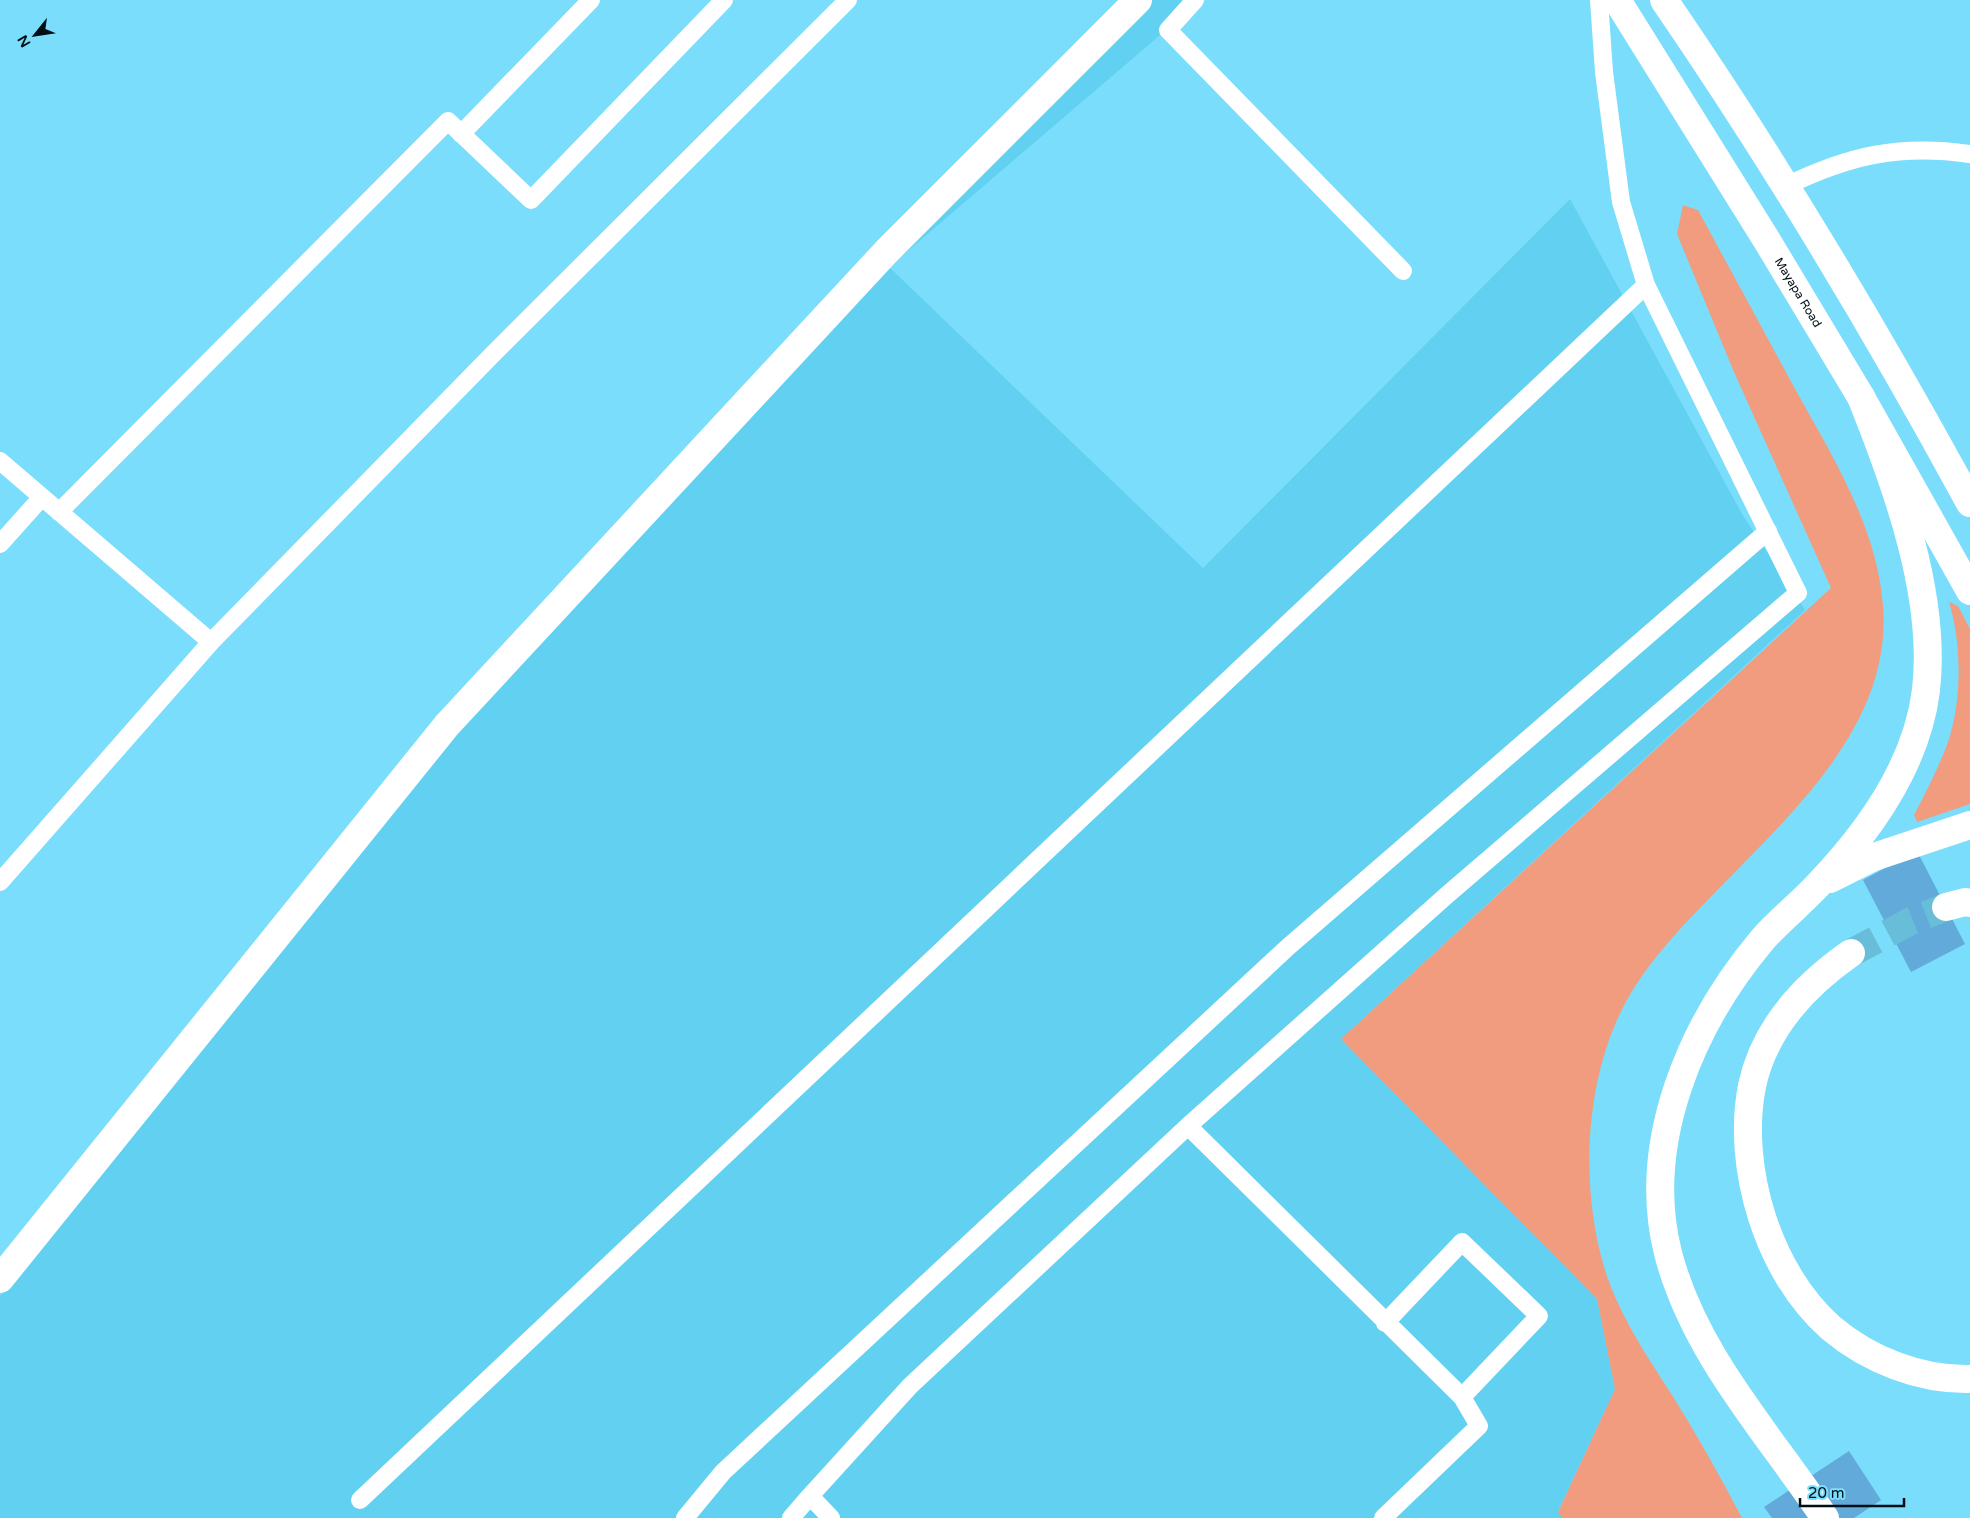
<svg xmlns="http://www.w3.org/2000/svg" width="1970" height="1518" font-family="'Varela Round',sans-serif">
	<rect width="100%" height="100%" fill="#7addfb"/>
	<path fill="#61d0f1" d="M 1124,0 L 1201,0 L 889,267 L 1203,568 L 1570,199 L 1742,514 L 1805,610 L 1341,1039 L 1597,1299 L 1615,1389 L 1558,1511 L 1563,1518 L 0,1518 L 0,1296 L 171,1052 L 364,806 L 441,718 Z"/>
	<path fill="#f19c7f" d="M 1683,205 L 1698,210 C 1730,269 1762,328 1794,387 C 1832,456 1877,526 1883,606 C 1895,761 1722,863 1642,976 C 1585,1055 1577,1179 1605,1270 C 1619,1315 1647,1356 1672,1395 C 1697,1435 1720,1476 1742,1518 L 1563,1518 L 1558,1512 L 1615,1389 L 1597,1299 L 1341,1039 L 1831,588 L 1734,372 L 1677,234 Z
		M 1949,602 L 1958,606 L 1970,629 L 1970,804 L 1917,822 L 1914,815 C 1926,792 1939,767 1948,742 C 1962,700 1962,644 1949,602 Z"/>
	<path fill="#61aada" d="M 1917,851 L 1965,944 L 1911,972 L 1863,880 Z
		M 1849,1451 L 1881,1500 L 1854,1518 L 1772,1518 L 1764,1507 Z"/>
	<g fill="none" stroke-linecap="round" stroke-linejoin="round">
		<path stroke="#68bed8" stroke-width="28" stroke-dasharray="28 14" stroke-linecap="butt" d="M 1851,953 L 1911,921 L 1946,907"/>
		<path stroke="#fff" stroke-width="18" d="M 1195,0 L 1168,30 L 1403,271
			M 461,134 L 591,0
			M 1786,186 C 1850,155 1900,144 1970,154
			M 0,461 L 211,642 L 0,882
			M 59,512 L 448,121 L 531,200 L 724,0
			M 0,544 L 42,497
			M 211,642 L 494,353 L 848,0
			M 1188,1126 L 1462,1397 L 1479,1426 L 1383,1518
			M 1385,1323 L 1462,1242 L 1539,1316 L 1462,1397
			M 360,1500 L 1646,285
			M 685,1518 L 723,1472 L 1288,947 L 1768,531
			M 791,1518 L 810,1496
			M 831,1518 L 810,1496 L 910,1386 L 1188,1126 L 1447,895 L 1798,593 L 1646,285 L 1621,202 L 1604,72 L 1599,0"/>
		<path stroke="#fff" stroke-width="28" d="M 0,1279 L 447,725 L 886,252 L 1138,0"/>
		<g stroke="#fff" stroke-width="28">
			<path id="s1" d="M 1617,0 L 1766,239 L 1861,397 L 1970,591"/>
			<path d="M 1664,0 C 1775,162 1876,330 1970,503"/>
		</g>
		<path stroke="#fff" stroke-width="28" d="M 1830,879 L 1874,857 L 1970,825
			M 1946,907 L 1965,902 L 1970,903
			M 1851,953 C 1805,985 1764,1029 1752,1086 C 1736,1167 1768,1273 1831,1328 C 1869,1360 1920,1380 1970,1379
			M 1825,1518 C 1769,1434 1694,1354 1668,1253 C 1640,1142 1692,1023 1763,939 C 1780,920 1800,904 1817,886 C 1868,833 1917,765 1926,690 C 1937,596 1896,484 1861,397"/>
	</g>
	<g text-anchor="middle" stroke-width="4" stroke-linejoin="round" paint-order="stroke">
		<g font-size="12" fill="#000f15" stroke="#7addfb">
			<text dy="4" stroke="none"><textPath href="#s1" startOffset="344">Mayapa Road</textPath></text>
		</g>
	</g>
	<g transform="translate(35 35) rotate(240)" stroke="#7addfb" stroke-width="4" paint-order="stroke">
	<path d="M0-4L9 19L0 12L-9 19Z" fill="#000f15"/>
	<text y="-8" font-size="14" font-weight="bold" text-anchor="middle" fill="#000f15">N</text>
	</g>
	<path d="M1800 1498v8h104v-8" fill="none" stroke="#000f15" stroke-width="2.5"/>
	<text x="1808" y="1498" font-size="15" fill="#000f15" stroke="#7addfb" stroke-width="4" paint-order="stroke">20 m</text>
</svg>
